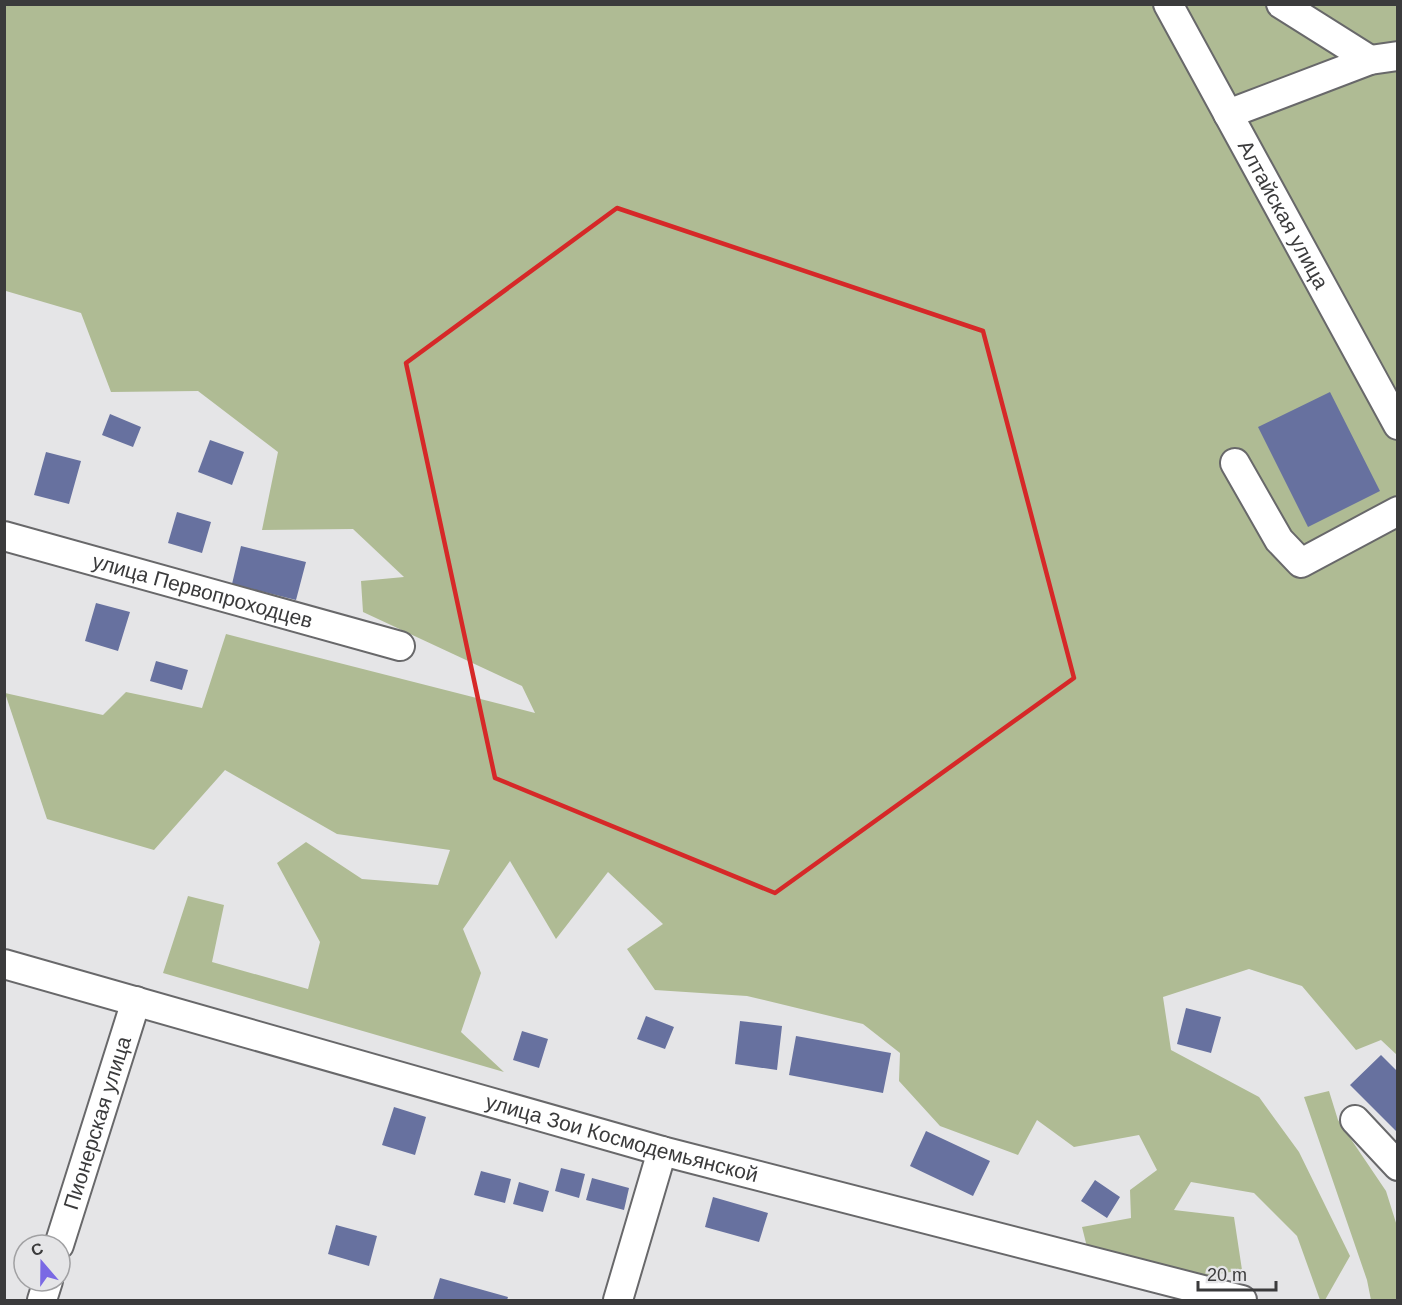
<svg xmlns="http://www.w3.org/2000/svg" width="1402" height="1305" font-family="Arial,sans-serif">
	<rect width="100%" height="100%" fill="#e5e5e7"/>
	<path fill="#afbb94" d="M 5,5 L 1397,5 L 1397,1055 L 1381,1040 L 1356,1050 L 1302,986 L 1249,969 L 1163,997 L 1171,1050 L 1259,1097 L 1299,1152 L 1350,1256 L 1325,1300 L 1320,1300 L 1297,1236 L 1254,1193 L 1191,1182 L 1174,1210 L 1234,1217 L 1242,1270 L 1190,1279 L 1088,1251 L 1082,1227 L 1131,1218 L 1130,1190 L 1157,1170 L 1139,1135 L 1074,1147 L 1037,1120 L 1018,1155 L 940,1126 L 899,1081 L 900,1053 L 863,1024 L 747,996 L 655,990 L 627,949 L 663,924 L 608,872 L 556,939 L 510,861 L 463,929 L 481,973 L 461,1032 L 504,1072 L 163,973 L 188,896 L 224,905 L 212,962 L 308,989 L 320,942 L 277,863 L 306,842 L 362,879 L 438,885 L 450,850 L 337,834 L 225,770 L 154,850 L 47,819 L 5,693 L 103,715 L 126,692 L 202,708 L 226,634 L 535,713 L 522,686 L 363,612 L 361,581 L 404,577 L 353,529 L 262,530 L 278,452 L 198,391 L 111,392 L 81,313 L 6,291 L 5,292 Z
		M 1329,1091 L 1338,1120 L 1386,1191 L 1397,1226 L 1397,1300 L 1371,1300 L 1367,1280 L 1304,1097 Z"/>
	<path fill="#67719f" d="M 1330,392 L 1380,491 L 1308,527 L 1258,427 Z
		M 110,414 L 141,427 L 133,447 L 102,435 Z
		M 210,440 L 244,452 L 232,485 L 198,472 Z
		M 46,452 L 81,461 L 69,504 L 34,495 Z
		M 177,512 L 211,522 L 202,553 L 168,543 Z
		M 241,546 L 306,562 L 296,600 L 232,584 Z
		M 96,603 L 130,612 L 118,651 L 85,641 Z
		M 156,661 L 188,670 L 182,690 L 150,681 Z
		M 1186,1008 L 1221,1017 L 1211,1053 L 1177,1044 Z
		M 646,1016 L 674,1027 L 665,1049 L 637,1039 Z
		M 740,1021 L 782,1026 L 777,1070 L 735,1064 Z
		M 522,1031 L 548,1039 L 539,1068 L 513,1060 Z
		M 796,1036 L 891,1053 L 883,1093 L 789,1075 Z
		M 1381,1055 L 1398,1072 L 1398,1133 L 1350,1085 Z
		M 394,1107 L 426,1117 L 415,1155 L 382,1145 Z
		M 926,1131 L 990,1161 L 973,1196 L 910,1166 Z
		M 561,1168 L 585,1174 L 579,1198 L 555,1191 Z
		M 481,1171 L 511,1179 L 505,1203 L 474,1195 Z
		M 592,1178 L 629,1188 L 624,1210 L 586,1200 Z
		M 1095,1180 L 1120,1197 L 1107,1218 L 1081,1201 Z
		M 519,1182 L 549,1191 L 543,1212 L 513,1204 Z
		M 713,1197 L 768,1213 L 759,1242 L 705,1227 Z
		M 336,1225 L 377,1236 L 369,1266 L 328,1254 Z
		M 440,1278 L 508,1297 L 507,1300 L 433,1300 Z"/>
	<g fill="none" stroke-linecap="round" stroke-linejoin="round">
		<g stroke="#68686a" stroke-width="32">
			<g id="minor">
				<path id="s1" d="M 1168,4 L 1398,425"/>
				<path d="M 1281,4 L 1370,60"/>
				<path d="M 1228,114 L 1370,60 L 1398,56"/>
				<path d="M 1235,463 L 1279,540 L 1301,563 L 1398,511"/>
				<path id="s2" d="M 4,536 L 400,646"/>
				<path id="s3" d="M 4,964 L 662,1151 L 1242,1300"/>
				<path d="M 1355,1120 L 1398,1166"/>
				<path id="s4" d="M 59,1245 L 136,1001"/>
				<path d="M 42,1300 L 48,1281"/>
				<path d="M 618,1300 L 662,1151"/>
			</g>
		</g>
		<use href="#minor" stroke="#fff" stroke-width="28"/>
	</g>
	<path fill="none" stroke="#d62828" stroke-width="4.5" stroke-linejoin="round" d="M 617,208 L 983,331 L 1074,678 L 775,893 L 495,778 L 406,363 Z"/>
	<g text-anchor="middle" stroke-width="6" stroke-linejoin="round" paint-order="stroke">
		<g font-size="21" fill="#3b3b3c" stroke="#e5e5e7">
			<text dy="7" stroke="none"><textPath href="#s1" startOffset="240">Алтайская улица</textPath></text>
			<text dy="7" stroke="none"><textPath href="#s2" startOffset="206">улица Первопроходцев</textPath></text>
			<text dy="7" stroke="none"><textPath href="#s4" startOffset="128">Пионерская улица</textPath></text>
			<text dy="7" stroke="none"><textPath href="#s3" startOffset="642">улица Зои Космодемьянской</textPath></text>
		</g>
	</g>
	<rect width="1402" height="1305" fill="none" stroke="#3b3b3c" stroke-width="12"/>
	<g transform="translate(42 1263) rotate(340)"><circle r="28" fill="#e5e5e7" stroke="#a1a1a3" stroke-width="1.5"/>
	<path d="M0-4.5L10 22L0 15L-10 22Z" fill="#7a69e4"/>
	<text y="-9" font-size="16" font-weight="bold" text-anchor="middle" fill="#3b3b3c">С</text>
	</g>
	<path d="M1198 1281v9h78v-9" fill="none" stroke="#3b3b3c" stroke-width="3"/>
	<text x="1207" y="1281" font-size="18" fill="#3b3b3c" stroke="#e5e5e7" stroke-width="4.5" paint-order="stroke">20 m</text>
</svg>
